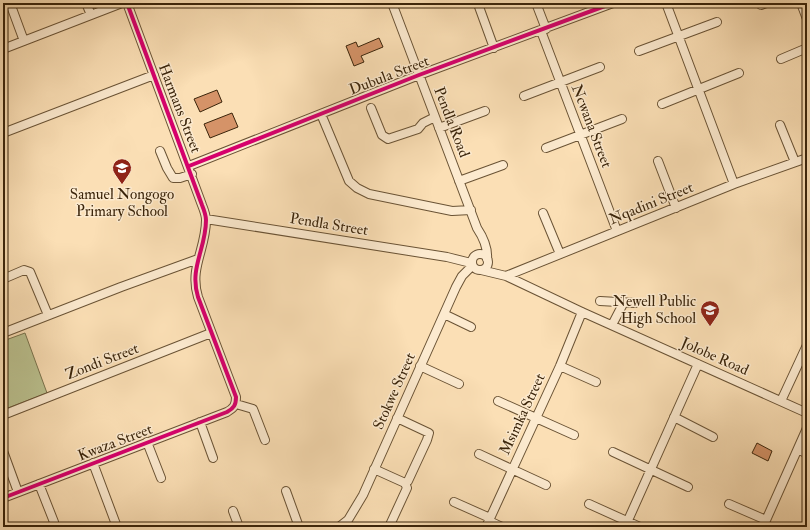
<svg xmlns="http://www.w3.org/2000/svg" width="810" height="530" font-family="'IM FELL Double Pica',serif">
	<rect width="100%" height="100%" fill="#fbdfb5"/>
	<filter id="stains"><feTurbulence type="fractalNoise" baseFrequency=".005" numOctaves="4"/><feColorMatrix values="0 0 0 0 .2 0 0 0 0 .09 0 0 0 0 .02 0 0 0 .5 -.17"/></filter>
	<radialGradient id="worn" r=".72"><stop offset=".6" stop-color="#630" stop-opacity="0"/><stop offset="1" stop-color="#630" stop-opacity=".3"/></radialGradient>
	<path fill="#bbc290" stroke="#7a734d" d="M 25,333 L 47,393 L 3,410 L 3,341 Z"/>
	<path fill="#d59368" stroke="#3a240a" d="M 379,38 L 383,47 L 361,56 L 364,62 L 354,66 L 346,46 L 356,42 L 358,47 Z
		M 217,90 L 222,102 L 200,112 L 194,99 Z
		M 232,113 L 238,127 L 210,138 L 204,124 Z
		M 757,443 L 772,451 L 768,461 L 752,453 Z"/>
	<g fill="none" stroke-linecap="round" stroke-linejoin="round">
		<g stroke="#6a5335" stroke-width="10">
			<path id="minor" d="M 10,3 L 24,41
				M 86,3 L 91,15
				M 392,3 L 477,228 C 483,237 488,248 487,259
				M 536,3 L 546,29
				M 666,3 L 734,184
				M 801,3 L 807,19
				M 478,4 L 494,48
				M 761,5 L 766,3
				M 541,31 L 617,231
				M 3,49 L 122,3
				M 639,51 L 717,22
				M 781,59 L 807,48
				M 524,96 L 600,67
				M 662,104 L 739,73
				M 371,108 L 382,135 L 388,139 L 418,129 L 423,123 L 435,117
				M 321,114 L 349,181 L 357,188 L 369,194 L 452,211 L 471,210
				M 780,125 L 795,162
				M 439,128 L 485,111
				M 3,133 L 154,75
				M 546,148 L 622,119
				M 160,151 L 167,168 L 173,178 L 180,178 L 192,174
				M 658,161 L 676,208
				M 189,166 L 419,75 L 613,3
				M 459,181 L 503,165
				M 543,213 L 560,254
				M 206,219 L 447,257 L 471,263
				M472 262a8 8 0 1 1 16 0a8 8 0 1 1-16 0Z
				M 481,270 L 506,276 L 582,312 L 807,413
				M 506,276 L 734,184 L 807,158
				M 3,279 L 24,270 L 30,272 L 48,315
				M 600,301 L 635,303
				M 444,314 L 471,327
				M 612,325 L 624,302
				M 3,333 L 121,287 L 198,259
				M 420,366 L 459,384
				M 560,366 L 596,382
				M 498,401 L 574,435
				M 781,401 L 807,345
				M 236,404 L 253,409 L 265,440
				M 3,415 L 211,333
				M 674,417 L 713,437
				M 200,422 L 213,458
				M 147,442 L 161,478
				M 798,449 L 807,454
				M 3,451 L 18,492
				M 613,452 L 688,487
				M 479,454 L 546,485
				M 93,463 L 117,527
				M 374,469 L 405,483 L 408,481 L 427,440 L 429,433 L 397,418
				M 39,484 L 54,522
				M 286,491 L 299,527
				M 3,498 L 227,412 C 234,408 236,405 236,397 L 198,297 C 189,268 206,249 206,220 C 206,215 204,210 202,205 L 127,3
				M 454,502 L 490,518
				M 589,504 L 640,527
				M 729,504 L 766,520
				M 233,511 L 239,527
				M 489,521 L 502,527
				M 339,527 L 348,520 L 363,495 L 456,287 L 462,276 L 472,266
				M 389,527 L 407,488 L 405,483
				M 486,527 L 560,366 L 582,312
				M 625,527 L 698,364
				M 763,527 L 807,428"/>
		</g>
		<use href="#minor" stroke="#fceacf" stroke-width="8"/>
		<g stroke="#fceacf" stroke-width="6">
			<path id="cycleway" d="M 189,166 L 419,75 L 613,3
				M 3,498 L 227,412 C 234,408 236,405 236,397 L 198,297 C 189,268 206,249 206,220 C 206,215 204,210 202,205 L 127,3"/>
		</g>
		<use href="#cycleway" stroke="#d6006c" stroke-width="4"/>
	</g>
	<defs>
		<g id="school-pin" transform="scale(1)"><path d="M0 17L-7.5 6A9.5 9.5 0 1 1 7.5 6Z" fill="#8f2418" stroke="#fceacf"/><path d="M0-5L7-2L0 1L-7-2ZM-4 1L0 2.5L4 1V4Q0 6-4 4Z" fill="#fff"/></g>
	</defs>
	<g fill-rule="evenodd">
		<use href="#school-pin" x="122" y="168"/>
		<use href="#school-pin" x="710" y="310"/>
	</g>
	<g text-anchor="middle" stroke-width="3" stroke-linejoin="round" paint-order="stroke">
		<g font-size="15" fill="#3a240a" stroke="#fceacf">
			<text transform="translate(389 75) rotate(-21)" y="5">Dubula Street</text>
			<text transform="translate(180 108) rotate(69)" y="5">Harmans Street</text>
			<text transform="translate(452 122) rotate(69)" y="5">Pendla Road</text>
			<text transform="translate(592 126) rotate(69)" y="5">Ncwana Street</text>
			<text transform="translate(651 203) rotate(-22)" y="5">Nqadini Street</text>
			<text transform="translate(329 224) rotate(9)" y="5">Pendla Street</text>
			<text transform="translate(715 356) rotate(24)" y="5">Jolobe Road</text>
			<text transform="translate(102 361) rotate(-21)" y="5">Zondi Street</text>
			<text transform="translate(394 391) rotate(-66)" y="5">Stokwe Street</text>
			<text transform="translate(522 414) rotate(-65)" y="5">Msimka Street</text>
			<text transform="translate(115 442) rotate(-21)" y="5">Kwaza Street</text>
		</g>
		<g font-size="15" fill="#3a240a" stroke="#fceacf">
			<text x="122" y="199">Samuel Nongogo<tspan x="122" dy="17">Primary School</tspan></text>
			<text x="696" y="306" text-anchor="end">Newell Public<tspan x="696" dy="17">High School</tspan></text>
		</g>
	</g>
	<rect width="810" height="530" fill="none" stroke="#fbdfb5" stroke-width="16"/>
	<rect x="4" y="4" width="802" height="522" fill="none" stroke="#3a240a" stroke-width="2"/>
	<rect x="8" y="8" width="794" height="514" fill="none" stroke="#3a240a"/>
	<rect width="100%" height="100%" filter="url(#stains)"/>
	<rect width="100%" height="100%" fill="url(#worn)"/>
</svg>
